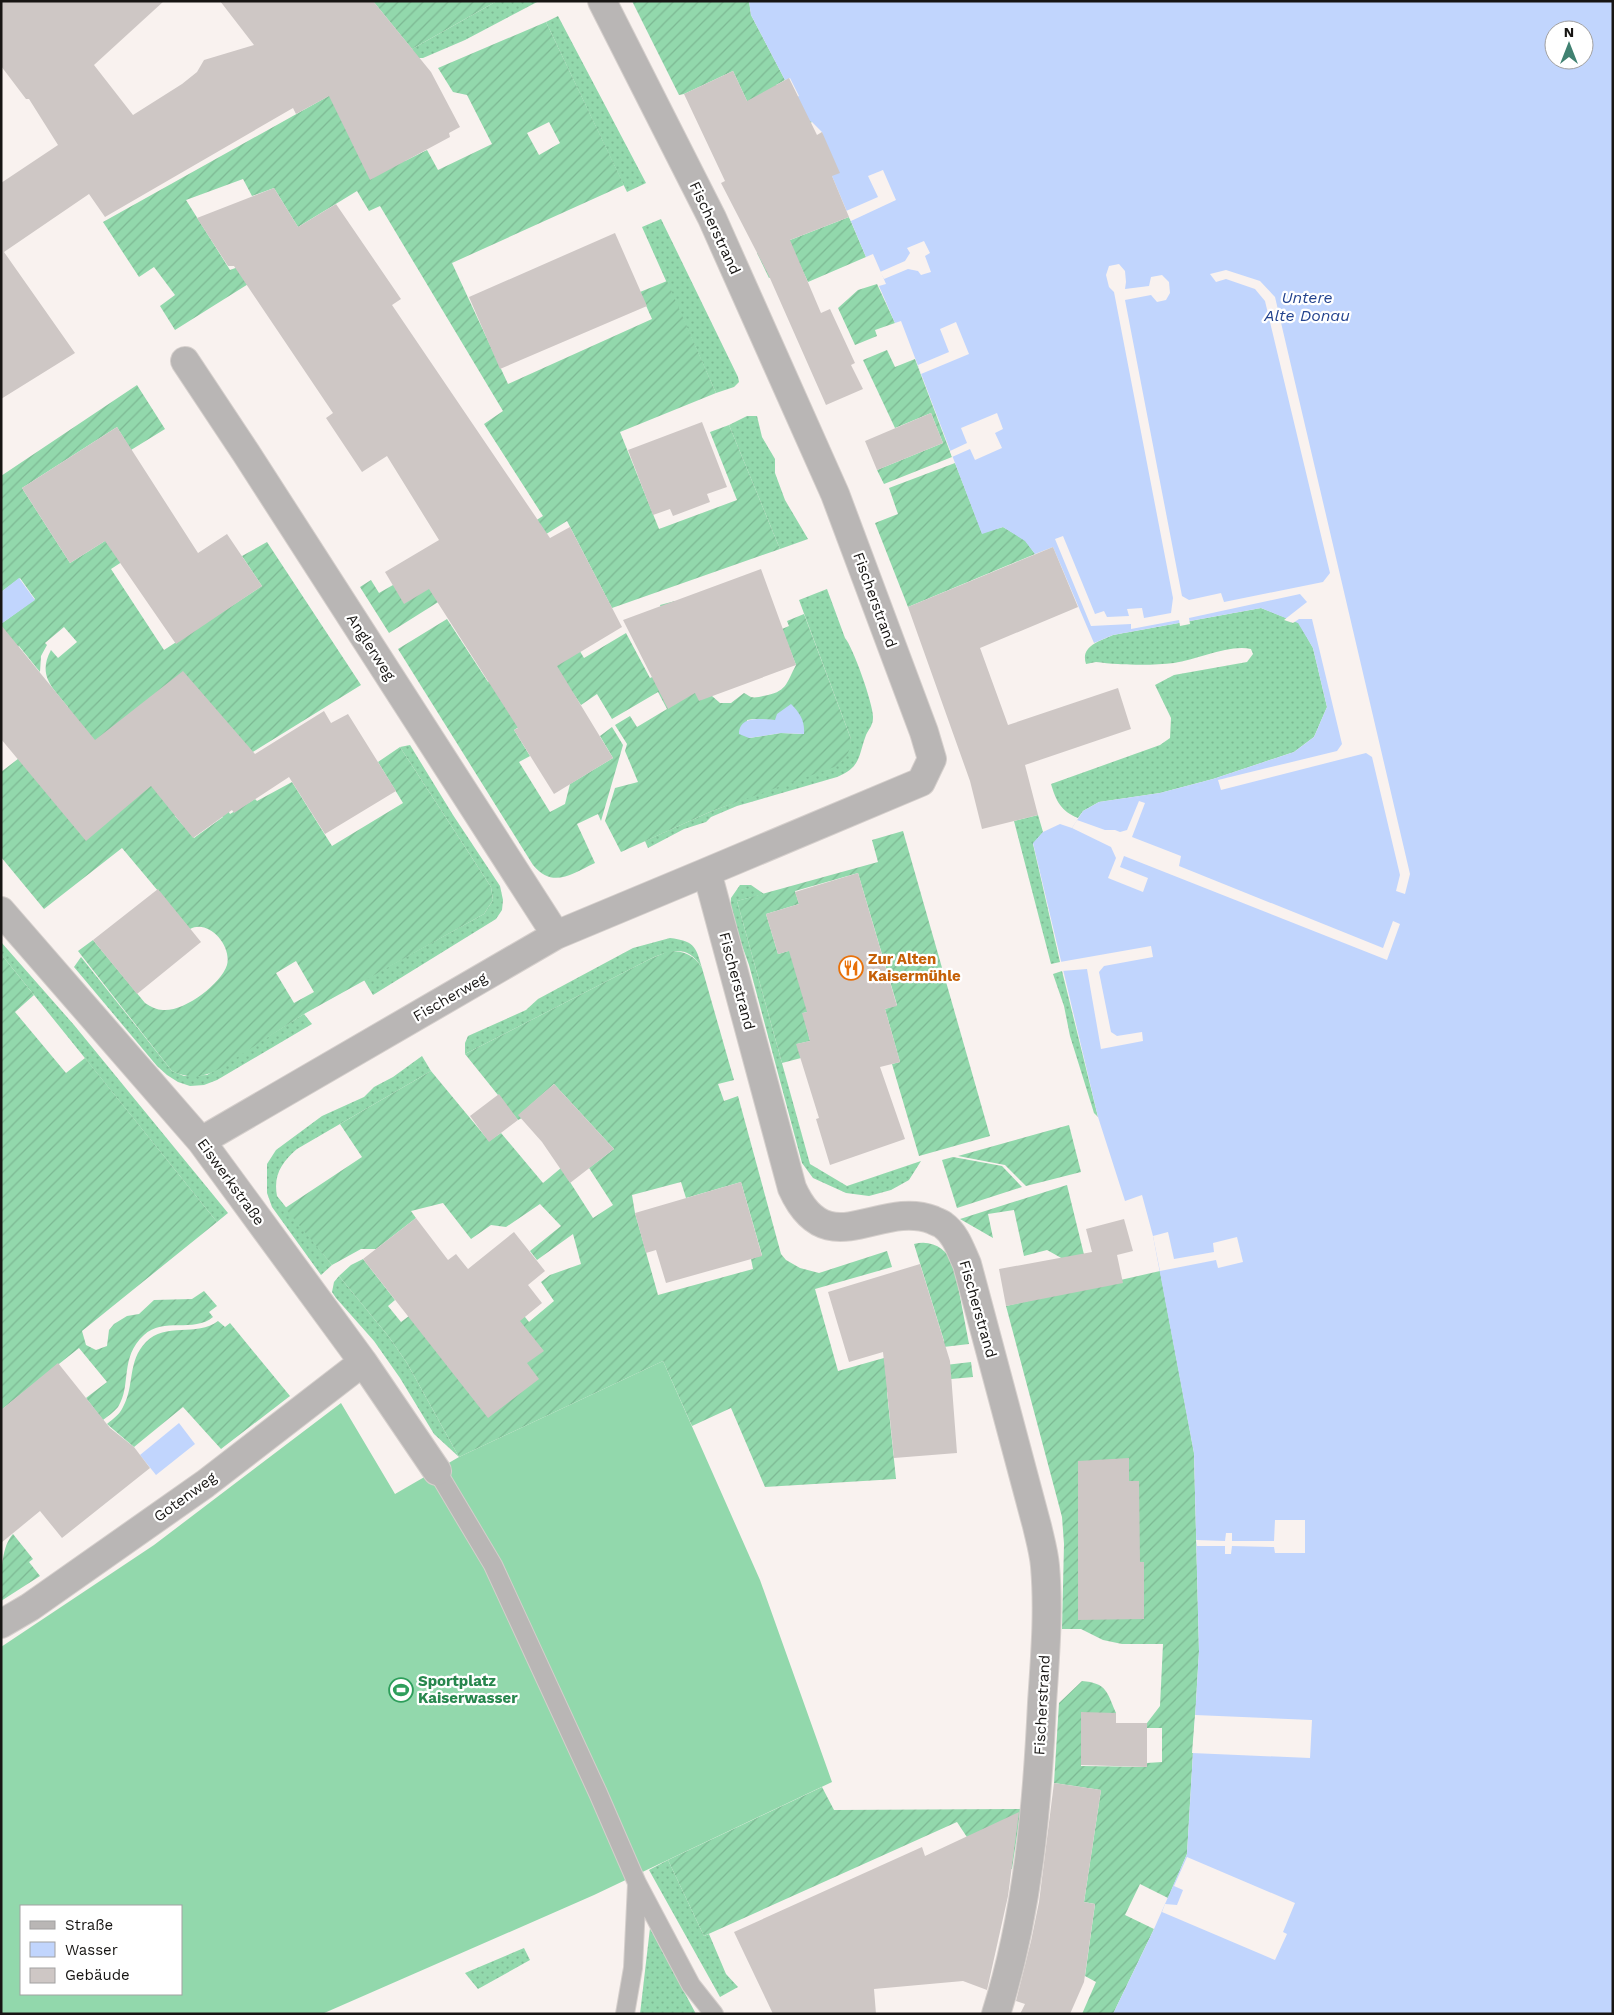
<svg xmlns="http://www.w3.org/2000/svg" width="1614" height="2015" font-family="'Work Sans',sans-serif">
	<defs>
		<pattern id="grass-dots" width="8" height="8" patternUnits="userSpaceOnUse" patternTransform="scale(1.25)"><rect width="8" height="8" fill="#92d8ac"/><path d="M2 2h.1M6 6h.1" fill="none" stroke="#7db893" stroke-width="1.8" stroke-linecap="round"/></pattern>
		<pattern id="garden-furrows" width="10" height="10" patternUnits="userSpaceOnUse" patternTransform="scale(1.25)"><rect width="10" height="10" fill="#92d8ac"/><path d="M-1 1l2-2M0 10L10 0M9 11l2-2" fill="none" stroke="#7db893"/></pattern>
	</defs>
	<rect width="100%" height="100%" fill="#f9f2ef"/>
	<path fill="url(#grass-dots)" d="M 497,1 L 539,1 L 465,40 L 423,58 L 416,58 L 412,49 Z
		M 558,16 L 646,183 L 627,192 L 546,22 Z
		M 661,219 L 738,377 L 739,382 L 734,387 L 716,393 L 642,227 Z
		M 747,416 L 757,416 L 762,437 L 775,459 L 775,473 L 785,500 L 808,539 L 780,549 L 729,425 Z
		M 827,589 L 845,638 C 853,647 874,706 873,718 C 873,725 869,729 866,735 C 858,757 861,767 837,777 L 737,806 L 711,817 L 706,822 L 684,829 L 648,848 L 645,841 L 712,811 L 841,762 C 847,754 849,749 851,739 L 799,600 Z
		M 1261,608 L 1299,623 L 1313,648 L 1327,707 L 1314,737 L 1294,752 L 1213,779 L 1160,793 L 1099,802 L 1083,811 L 1078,818 C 1061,811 1056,801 1051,784 L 1160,745 L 1170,738 L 1171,718 L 1155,685 L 1174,675 L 1247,662 L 1253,654 L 1251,649 C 1229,644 1197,660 1174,663 C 1151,666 1119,665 1096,662 L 1086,664 C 1080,646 1100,641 1113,635 Z
		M 410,745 L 453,815 L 500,886 L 503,900 L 502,910 L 496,919 L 373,995 L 364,980 L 484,914 L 493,900 L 491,887 L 400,747 Z
		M 1038,815 L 1043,832 L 1033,844 L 1060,962 L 1051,964 L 1014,821 Z
		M 740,885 L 751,885 L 764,894 L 737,901 L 810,1164 L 847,1186 L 921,1161 L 909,1180 L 891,1190 L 869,1196 L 846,1193 L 813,1178 L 802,1163 L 749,965 L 730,912 L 731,898 Z
		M 670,938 C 693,941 696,945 702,968 C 688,944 671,950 650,959 L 465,1054 L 465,1043 L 468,1036 L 526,1010 L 538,999 L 633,948 Z
		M 1,942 L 74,1025 L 228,1213 L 217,1222 L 1,954 Z
		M 81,957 L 172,1071 L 184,1076 L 207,1075 L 304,1014 L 312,1024 L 217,1080 L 204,1085 L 190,1086 L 178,1082 L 167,1075 L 157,1066 L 74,967 Z
		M 1062,971 L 1098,1117 L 1094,1113 L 1070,1036 L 1064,1006 L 1053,974 Z
		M 422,1056 L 431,1071 L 297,1149 C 282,1162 273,1175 277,1196 L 332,1265 L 321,1275 L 272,1207 L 267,1193 L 267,1164 L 276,1150 L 322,1116 L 364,1097 L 374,1087 L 393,1077 Z
		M 339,1276 L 389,1337 L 407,1363 L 459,1457 L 434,1434 L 400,1378 L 374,1341 L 336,1298 L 332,1292 L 334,1282 Z
		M 668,1860 L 704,1936 L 709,1934 L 726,1974 L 738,1987 L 720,1997 L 649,1870 Z
		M 650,1928 L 696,2014 L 640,2014 Z
		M 524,1948 L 530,1960 L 478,1989 L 465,1973 Z"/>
	<path fill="url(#garden-furrows)" fill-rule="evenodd" d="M 373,1 L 497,1 L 412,49 Z
		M 632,1 L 749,1 L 751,15 L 785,80 L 776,85 L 812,122 L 768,146 L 733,71 L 684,94 L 679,95 Z
		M 546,22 L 624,185 L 452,263 L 508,384 L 652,319 L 640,292 L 667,281 L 716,393 L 620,432 L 659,529 L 737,500 L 710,432 L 729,425 L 780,549 L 612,608 L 567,521 L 389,633 L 360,587 L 371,580 L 379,593 L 393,585 L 490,549 L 543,516 L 484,424 L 503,411 L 380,206 L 369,211 L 357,191 L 298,227 L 274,188 L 252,196 L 243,179 L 186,200 L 230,270 L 246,264 L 253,281 L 175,330 L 160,306 L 175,295 L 154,267 L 139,277 L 103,222 L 359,79 L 405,161 L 427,150 L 438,170 L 492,144 L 467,95 L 453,92 L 438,68 ZM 549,122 L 560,143 L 539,155 L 527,133 Z
		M 849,217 L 866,257 L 808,282 L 800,265 L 769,278 L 757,253 Z
		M 877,284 L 895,323 L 875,330 L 877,336 L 855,345 L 838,308 L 858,290 Z
		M 887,350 L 895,367 L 915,359 L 952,457 L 884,484 L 877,470 L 943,443 L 931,413 L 895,428 L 863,360 Z
		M 137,385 L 165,429 L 131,450 L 117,427 L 22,488 L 70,563 L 165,503 L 157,539 L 111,569 L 164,650 L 262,586 L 242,556 L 267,542 L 361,685 L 209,779 L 230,814 L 255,799 L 257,801 L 292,782 L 332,846 L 403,803 L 378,762 L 400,747 L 491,887 L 493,900 L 484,914 L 304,1014 L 219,1069 C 202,1078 189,1079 172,1071 L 78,951 L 93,940 L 145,1003 C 151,1007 157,1010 163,1010 C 184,1012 221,984 227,965 C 232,946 209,919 190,929 L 122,848 L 44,909 L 1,857 L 1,772 L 27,752 L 21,745 L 68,707 C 53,688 37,676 51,650 L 58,658 L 77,642 L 64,627 L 45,643 L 47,645 L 41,656 L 40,672 L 19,646 L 1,660 L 1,624 L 35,599 L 20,578 L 1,592 L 1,476 ZM 206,789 L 223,817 L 194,838 L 175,816 ZM 296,961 L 314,992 L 294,1003 L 276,973 Z
		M 955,463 L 982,533 L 1003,527 L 1025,540 L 1035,554 L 908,607 L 875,523 L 898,514 L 889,488 Z
		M 534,575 L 584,658 L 626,633 L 650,678 L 679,665 L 660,605 L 675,601 L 712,696 L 720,703 L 731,703 L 744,693 C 747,694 748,696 751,697 C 754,698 760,697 763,696 C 787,692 786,684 796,665 L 782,629 L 789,626 L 787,621 L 804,614 L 851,739 C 851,750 846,759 837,766 L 712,811 L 621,852 L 605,821 L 615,788 L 638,782 L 625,751 L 627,744 L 615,725 L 630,716 L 637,727 L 667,709 L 658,692 L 612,719 L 597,694 L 581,705 L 573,693 L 514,730 L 530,756 L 519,762 L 550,812 L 565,804 L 570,784 L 613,758 L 600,736 L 612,727 L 623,745 L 601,821 L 598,814 L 577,824 L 595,863 C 571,874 553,889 533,865 L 398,649 L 447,619 L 488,682 L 540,648 ZM 753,719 L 775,720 L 803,734 L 781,733 L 749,738 L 747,720 Z
		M 903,831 L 990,1136 L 919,1156 L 892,1064 L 900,1062 L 885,1009 L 897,1005 L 858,873 L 795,891 L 799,904 L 766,914 L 778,954 L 809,945 L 807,1012 L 803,1013 L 810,1041 L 797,1044 L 801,1058 L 782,1063 L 737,901 L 878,862 L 872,840 Z
		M 669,951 C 685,951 694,955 702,968 L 734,1080 L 718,1084 L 724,1101 L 738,1096 L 781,1254 L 786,1260 L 800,1268 L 819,1273 L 887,1251 L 892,1267 L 815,1289 L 838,1371 L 944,1341 L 914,1244 C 932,1239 947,1249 954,1265 L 969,1344 L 935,1348 L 937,1366 L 971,1362 L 973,1377 L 896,1384 L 896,1391 L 887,1392 L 896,1479 L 765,1487 L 731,1408 L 692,1426 L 663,1361 L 459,1457 L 407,1363 L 389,1337 L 339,1276 L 351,1265 L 363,1259 L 395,1300 L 388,1306 L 401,1322 L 409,1316 L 525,1317 L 529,1322 L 554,1301 L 541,1282 L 550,1275 L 581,1264 L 573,1234 L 537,1260 L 530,1251 L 561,1226 L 540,1204 L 506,1227 L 491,1225 L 471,1239 L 443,1203 L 411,1211 L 416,1218 L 376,1249 L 361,1249 L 332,1265 L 285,1208 L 362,1157 L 340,1124 L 431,1071 L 489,1141 L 501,1133 L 543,1183 L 561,1168 L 593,1218 L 613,1205 L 589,1168 L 614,1149 L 554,1084 L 519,1115 L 522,1118 L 518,1120 L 465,1054 L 650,959 ZM 681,1182 L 686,1198 L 741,1182 L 762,1255 L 751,1259 L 753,1269 L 658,1295 L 635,1213 L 632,1195 Z
		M 1,954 L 34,995 L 15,1012 L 66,1073 L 85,1058 L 217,1222 L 82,1331 L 86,1345 L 96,1350 L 107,1346 L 109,1330 L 114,1324 L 127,1316 L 139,1314 L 154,1300 L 192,1299 L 204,1291 L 217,1306 L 209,1312 L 213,1317 C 194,1333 163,1317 144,1335 C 119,1358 132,1385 118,1407 C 114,1412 108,1416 103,1420 L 86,1398 L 107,1382 L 79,1348 L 1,1410 Z
		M 1069,1125 L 1081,1172 L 1026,1186 L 1005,1165 L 958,1156 Z
		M 953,1157 L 1002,1166 L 1022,1187 L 957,1208 L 942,1160 Z
		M 1067,1185 L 1087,1267 L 1081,1269 L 1047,1250 L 1024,1256 L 1014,1210 L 988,1214 L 993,1238 L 960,1219 Z
		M 1160,1271 L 1194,1453 L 1199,1651 L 1187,1854 L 1168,1898 L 1140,1884 L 1125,1915 L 1154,1929 L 1113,2014 L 1082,2014 L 1096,1982 L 1085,1976 L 1095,1904 L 1084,1902 L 1101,1790 L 1054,1783 L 1059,1703 L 1082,1681 C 1107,1683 1107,1692 1116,1713 L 1081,1713 L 1081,1766 L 1146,1767 L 1147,1763 L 1162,1762 L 1162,1728 L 1147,1728 L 1147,1723 L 1160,1706 L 1163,1644 L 1122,1644 L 1103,1640 L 1081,1629 L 1062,1629 L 1064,1544 L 1062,1517 L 1006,1306 Z
		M 218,1321 L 225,1327 L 230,1323 L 290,1396 L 221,1449 L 183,1407 L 134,1447 L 107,1424 C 113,1419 120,1414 123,1407 C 135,1386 127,1361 146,1342 C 165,1322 197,1337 218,1321 Z
		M 13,1534 L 33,1559 L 29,1562 L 40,1576 L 1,1601 C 1,1580 0,1548 13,1534 Z
		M 822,1787 L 834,1810 L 1021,1809 L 1012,1869 L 988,1869 L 957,1822 L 704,1936 L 668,1860 Z"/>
	<path fill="#92d8ac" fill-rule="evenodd" d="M 663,1361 L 760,1580 L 832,1782 L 594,1895 L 322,2014 L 1,2014 L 1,1647 L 154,1545 L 341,1403 L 395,1494 L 459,1457 ZM 21,1906 L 181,1906 L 181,1994 L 21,1994 Z"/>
	<path fill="#c1d5fd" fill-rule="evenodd" d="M 749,1 L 1613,1 L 1613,2014 L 1113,2014 L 1154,1929 L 1187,1854 L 1199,1651 L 1194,1453 L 1153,1236 L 1142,1195 L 1125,1201 L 1098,1117 L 1033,843 L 1043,832 L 1060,824 L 1072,828 L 1083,811 L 1099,802 L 1160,793 L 1213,779 L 1294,752 L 1314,737 L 1327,707 L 1313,648 L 1298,623 L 1261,608 L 1113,635 L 1094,643 L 1053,547 L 1035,554 L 1025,541 L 1003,527 L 982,534 L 901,321 L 895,323 L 879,286 L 886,284 L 873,254 L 866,257 L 832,176 L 822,132 L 812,122 L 802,118 L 793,99 L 799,96 L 790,78 L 785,80 L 751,15 ZM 1554,30 L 1584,30 L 1584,60 L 1554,60 Z
		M 19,578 L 35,600 L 1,624 L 1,592 Z
		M 791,704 C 800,713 805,721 804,734 L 781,733 L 749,738 L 739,734 C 739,715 762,719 775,720 L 777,714 Z
		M 179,1423 L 195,1444 L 156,1475 L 140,1455 Z"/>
	<path fill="#f9f2ef" d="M 883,170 L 896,200 L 851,221 L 846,211 L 878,197 L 868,176 Z
		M 924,241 L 930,253 L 925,256 L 931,272 L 921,275 L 918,271 L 908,269 L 884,279 L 880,272 L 905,261 L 910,253 L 907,248 Z
		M 1119,264 L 1125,271 L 1126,282 L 1125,289 L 1149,286 L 1151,277 L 1162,275 L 1169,282 L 1170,293 L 1166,300 L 1157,302 L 1151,295 L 1125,300 L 1182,596 L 1189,600 L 1221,593 L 1224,602 L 1323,582 L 1330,573 L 1265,301 L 1255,289 L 1226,279 L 1216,282 L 1210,274 L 1226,270 L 1260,281 L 1275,297 L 1410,874 L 1405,894 L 1396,891 L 1400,875 L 1372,757 L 1366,753 L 1221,790 L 1218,780 L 1337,751 L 1342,744 L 1312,619 L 1299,619 L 1293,623 L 1284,620 L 1307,602 L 1300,594 L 1189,618 L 1190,624 L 1180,626 L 1179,620 L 1131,629 L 1131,624 L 1091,626 L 1055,539 L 1063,536 L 1095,614 L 1104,611 L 1107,617 L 1129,616 L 1127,609 L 1142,608 L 1144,618 L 1171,613 L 1173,598 L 1114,292 L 1109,287 L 1106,275 L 1109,266 Z
		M 956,322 L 969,354 L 921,374 L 918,365 L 949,352 L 940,329 Z
		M 997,413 L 1003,429 L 995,433 L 1002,448 L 975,460 L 970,449 L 952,457 L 950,451 L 967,443 L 961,428 Z
		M 1139,801 L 1145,803 L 1132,837 L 1181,856 L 1179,866 L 1383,948 L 1393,921 L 1400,924 L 1387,960 L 1124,856 L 1120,867 L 1148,878 L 1143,892 L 1108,878 L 1116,858 L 1111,847 L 1072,828 L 1077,820 L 1105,830 L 1115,830 L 1120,832 L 1127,830 Z
		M 1151,946 L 1153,957 L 1104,966 L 1099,972 L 1111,1032 L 1117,1036 L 1142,1032 L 1143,1041 L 1101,1049 L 1087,969 L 1062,971 L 1060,962 Z
		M 1168,1232 L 1174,1259 L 1214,1252 L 1213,1243 L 1237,1237 L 1243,1262 L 1218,1268 L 1216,1260 L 1160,1271 L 1153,1236 Z
		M 1275,1520 L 1305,1520 L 1305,1553 L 1275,1553 L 1274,1547 L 1232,1546 L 1231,1554 L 1225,1554 L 1225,1546 L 1197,1546 L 1196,1540 L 1225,1541 L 1226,1533 L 1232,1533 L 1232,1541 L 1274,1541 Z
		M 1195,1715 L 1312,1720 L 1310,1758 L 1192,1753 Z
		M 1187,1857 L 1295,1903 L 1283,1932 L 1287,1934 L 1275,1960 L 1162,1912 L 1165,1904 L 1177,1905 L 1183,1890 L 1174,1886 Z"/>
	<path fill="#cec7c5" d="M 1,1 L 164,1 L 94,65 L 133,115 L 182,84 L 197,72 L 204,60 L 254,45 L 220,1 L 373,1 L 431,72 L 460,127 L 449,133 L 450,137 L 370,180 L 329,96 L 296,114 L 293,108 L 105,217 L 89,194 L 4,252 L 75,353 L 1,399 L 1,183 L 58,145 L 29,99 L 26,99 L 1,66 Z
		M 733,71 L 747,101 L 789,78 L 817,135 L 822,132 L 840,173 L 832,176 L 849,217 L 790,240 L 821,313 L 830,309 L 855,363 L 851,365 L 863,389 L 826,405 L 769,276 L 721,183 L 725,181 L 684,94 Z
		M 274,188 L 298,227 L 336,204 L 401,299 L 392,305 L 550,538 L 570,527 L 622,627 L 557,666 L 613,758 L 554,794 L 514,730 L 518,728 L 429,589 L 404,604 L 385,572 L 439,540 L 387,456 L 362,472 L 326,418 L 333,413 L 234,266 L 228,266 L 197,218 Z
		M 615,233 L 647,306 L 500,369 L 469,297 Z
		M 931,413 L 943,443 L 877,470 L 865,441 Z
		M 702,422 L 727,487 L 707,494 L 710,502 L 673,516 L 670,509 L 653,515 L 628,450 Z
		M 117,427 L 198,553 L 227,534 L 262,586 L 176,644 L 105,541 L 70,563 L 22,488 Z
		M 1053,547 L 1078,607 L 980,648 L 1008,725 L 1118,688 L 1131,729 L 1025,765 L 1038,815 L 982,829 L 970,781 L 908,607 Z
		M 761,569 L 796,665 L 699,701 L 695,693 L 668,709 L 623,620 Z
		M 1,625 L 95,740 L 183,671 L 255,754 L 324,711 L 331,723 L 348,714 L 396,791 L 325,834 L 289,777 L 234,813 L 232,810 L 193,838 L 151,786 L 86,841 L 1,739 Z
		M 858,873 L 897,1006 L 885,1009 L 900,1062 L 880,1067 L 905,1139 L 830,1165 L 816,1119 L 819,1118 L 796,1044 L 810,1041 L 802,1013 L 807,1012 L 789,951 L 778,954 L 766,914 L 799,904 L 795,892 Z
		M 158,889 L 201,942 L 137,994 L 93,940 Z
		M 554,1084 L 614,1149 L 570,1183 L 542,1142 L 518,1115 Z
		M 499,1094 L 518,1120 L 489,1142 L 470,1116 Z
		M 741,1182 L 762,1256 L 666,1283 L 656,1250 L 646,1253 L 635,1213 Z
		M 416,1218 L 448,1260 L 456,1254 L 468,1269 L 514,1232 L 545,1271 L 528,1285 L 542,1303 L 520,1321 L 544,1351 L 527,1363 L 539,1379 L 488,1418 L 363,1259 Z
		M 1124,1219 L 1133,1251 L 1117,1255 L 1123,1283 L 1006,1306 L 999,1269 L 1092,1252 L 1086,1229 Z
		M 920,1264 L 950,1361 L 957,1453 L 894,1458 L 883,1352 L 849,1362 L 828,1292 Z
		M 58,1363 L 110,1428 L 134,1447 L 150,1468 L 62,1538 L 40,1511 L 1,1543 L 1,1410 Z
		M 1129,1458 L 1129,1481 L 1139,1481 L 1140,1562 L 1144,1562 L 1144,1619 L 1078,1620 L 1078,1461 Z
		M 1081,1712 L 1116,1713 L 1116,1723 L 1147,1723 L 1147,1767 L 1081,1765 Z
		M 1054,1783 L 1101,1790 L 1084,1902 L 1095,1904 L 1084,1982 L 1070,2014 L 1020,2014 L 1025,2004 L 1016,2001 L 1031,1941 L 1039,1902 Z
		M 1019,1812 L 1008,1896 L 987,1990 L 963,1981 L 874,1989 L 876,2014 L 773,2014 L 734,1932 L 922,1847 L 925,1856 Z"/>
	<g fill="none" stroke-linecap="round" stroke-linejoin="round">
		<g stroke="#d5cfcc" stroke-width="20">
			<path id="lane" d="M 437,1471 L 493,1565 L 598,1793 L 637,1883 L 691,1985 L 714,2014
				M 625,2014 L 633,1968 L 637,1884"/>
		</g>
		<g stroke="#d5cfcc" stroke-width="30">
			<path id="street" d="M 602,1 L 712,218 L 835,494 L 924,732 L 932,759 L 921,782 L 707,872 L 792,1188 C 827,1266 879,1199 933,1220 C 936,1222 941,1223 943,1225 C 956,1234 961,1251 967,1264 L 1037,1526 C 1040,1539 1044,1553 1045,1566 C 1049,1612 1045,1658 1042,1703 C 1037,1808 1028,1913 996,2014
				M 185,361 L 246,453 L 556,935
				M 1,911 L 201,1141 L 363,1362 L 437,1471
				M 201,1141 L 556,935 L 707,872
				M 1,1624 L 30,1607 L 205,1484 L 363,1362"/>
		</g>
		<use href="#lane" stroke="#b9b6b5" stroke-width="18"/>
		<use href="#street" stroke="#b9b6b5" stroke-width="28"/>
	</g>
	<defs>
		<g id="restaurant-ring" transform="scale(1.25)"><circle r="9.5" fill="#fff" stroke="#e8710a" stroke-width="1.5"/><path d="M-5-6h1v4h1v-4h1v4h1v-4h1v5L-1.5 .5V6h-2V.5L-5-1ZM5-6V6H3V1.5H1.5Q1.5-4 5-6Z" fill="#e8710a"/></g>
		<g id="stadium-ring" transform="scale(1.25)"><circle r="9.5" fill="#fff" stroke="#2e9e5b" stroke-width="1.5"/><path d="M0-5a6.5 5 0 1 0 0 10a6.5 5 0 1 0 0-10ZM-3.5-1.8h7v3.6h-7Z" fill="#2e9e5b"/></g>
	</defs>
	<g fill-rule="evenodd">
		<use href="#restaurant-ring" x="851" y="968"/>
		<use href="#stadium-ring" x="401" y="1690"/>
	</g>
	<g text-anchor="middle" stroke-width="4.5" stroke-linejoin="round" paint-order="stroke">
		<g font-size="15" fill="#171513" stroke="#fff">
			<text transform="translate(715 228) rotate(65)" y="5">Fischerstrand</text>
			<text transform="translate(875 600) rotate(70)" y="5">Fischerstrand</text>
			<text transform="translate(371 647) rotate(57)" y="5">Anglerweg</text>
			<text transform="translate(737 981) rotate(75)" y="5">Fischerstrand</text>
			<text transform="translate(450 997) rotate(-30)" y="5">Fischerweg</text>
			<text transform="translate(231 1182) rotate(54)" y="5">Eiswerkstraße</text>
			<text transform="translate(978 1309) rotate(74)" y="5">Fischerstrand</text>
			<text transform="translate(185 1497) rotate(-36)" y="5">Gotenweg</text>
			<text transform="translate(1042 1705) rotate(-87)" y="5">Fischerstrand</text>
		</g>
		<g font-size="15" font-weight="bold" fill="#c56008" stroke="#fff" text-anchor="start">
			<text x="868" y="964">Zur Alten<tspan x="868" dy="17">Kaisermühle</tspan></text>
		</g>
		<g font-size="15" font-weight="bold" fill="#27864d" stroke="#fff" text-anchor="start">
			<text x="418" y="1686">Sportplatz<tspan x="418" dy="17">Kaiserwasser</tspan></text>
		</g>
		<g font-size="16" font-style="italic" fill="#23438e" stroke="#fff">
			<text x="1307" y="303">Untere<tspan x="1307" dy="18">Alte Donau</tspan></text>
		</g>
	</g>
	<rect width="1614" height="2015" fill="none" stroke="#171513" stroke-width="5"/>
	<rect x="20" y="1905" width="162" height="90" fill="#ffffff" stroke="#a2a1a1"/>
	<rect x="30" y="1921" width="25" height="8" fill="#b9b6b5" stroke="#a2a1a1"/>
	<text x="65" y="1930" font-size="15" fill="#171513">Straße</text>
	<rect x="30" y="1942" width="25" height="15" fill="#c1d5fd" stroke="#a2a1a1"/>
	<text x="65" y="1955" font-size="15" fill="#171513">Wasser</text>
	<rect x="30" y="1968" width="25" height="15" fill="#cec7c5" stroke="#a2a1a1"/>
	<text x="65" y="1980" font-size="15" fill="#171513">Gebäude</text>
	<g transform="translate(1569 45)"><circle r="24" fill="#ffffff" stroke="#a2a1a1"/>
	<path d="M0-4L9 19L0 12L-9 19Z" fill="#408171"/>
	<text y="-8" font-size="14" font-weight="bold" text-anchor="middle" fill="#171513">N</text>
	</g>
</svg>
